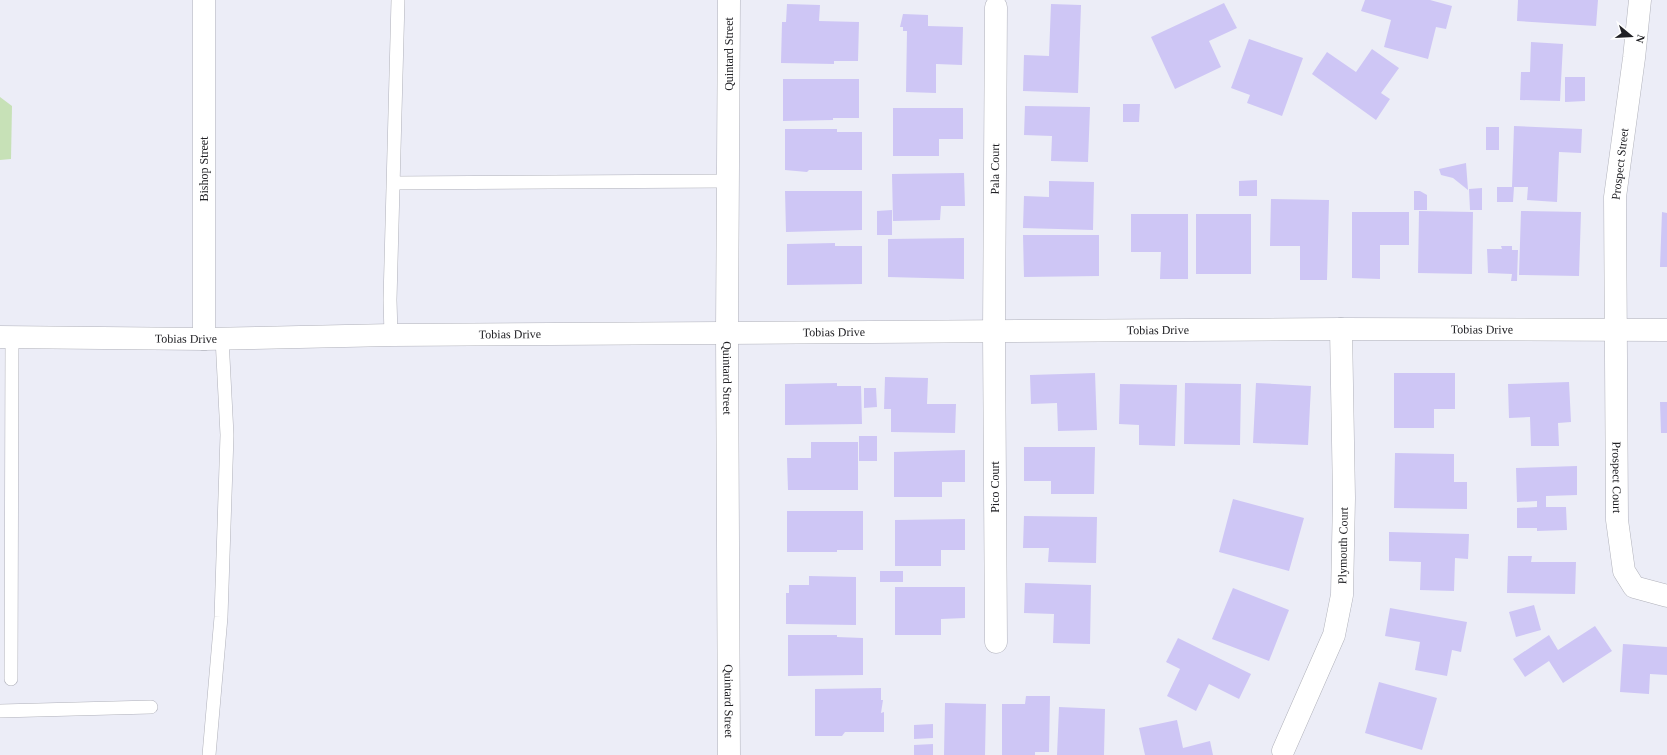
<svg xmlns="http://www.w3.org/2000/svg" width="1667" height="755" font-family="'Times New Roman',serif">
	<rect width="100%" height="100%" fill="#ecedf7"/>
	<path fill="#c7e1b7" d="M 0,97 L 12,106 L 11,159 L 0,160 Z"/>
	<path fill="#cec6f5" d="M 1365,0 L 1430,0 L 1452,6 L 1446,29 L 1436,27 L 1428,59 L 1384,47 L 1391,20 L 1361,11 Z
		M 1518,0 L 1598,0 L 1596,26 L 1517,21 Z
		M 1224,3 L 1237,28 L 1209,41 L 1221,67 L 1175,89 L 1151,37 Z
		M 787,4 L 820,5 L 819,21 L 859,22 L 858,61 L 834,61 L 834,64 L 781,63 L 782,22 L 786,22 Z
		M 1051,4 L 1081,5 L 1078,93 L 1023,91 L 1024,55 L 1049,56 Z
		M 903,14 L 928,15 L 928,26 L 963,27 L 962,65 L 936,64 L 936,93 L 906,92 L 907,31 L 903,31 L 903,27 L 900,27 Z
		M 1249,39 L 1303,58 L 1282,116 L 1247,103 L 1250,95 L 1231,88 Z
		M 1531,42 L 1563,44 L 1560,101 L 1520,100 L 1521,72 L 1530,72 Z
		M 1372,49 L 1399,68 L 1381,93 L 1390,99 L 1376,120 L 1312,74 L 1327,52 L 1356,72 Z
		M 1565,77 L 1585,77 L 1585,101 L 1565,102 Z
		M 783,79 L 859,79 L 859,118 L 833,118 L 833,120 L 783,121 Z
		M 1123,104 L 1140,104 L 1139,122 L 1123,122 Z
		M 1025,106 L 1090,107 L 1088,162 L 1051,161 L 1052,136 L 1024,135 Z
		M 893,108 L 963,108 L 963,139 L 939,139 L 939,156 L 893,156 Z
		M 1514,126 L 1582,129 L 1581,153 L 1559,152 L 1557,202 L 1527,200 L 1528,187 L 1512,187 Z
		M 1486,127 L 1499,127 L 1499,150 L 1486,150 Z
		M 785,129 L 837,129 L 837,132 L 862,132 L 862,170 L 809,170 L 807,172 L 785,170 Z
		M 1466,163 L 1468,190 L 1453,178 L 1441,175 L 1439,169 Z
		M 964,173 L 965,206 L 941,206 L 940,220 L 893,221 L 892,174 Z
		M 1257,180 L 1257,196 L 1239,196 L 1239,181 Z
		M 1049,181 L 1094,182 L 1093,230 L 1023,228 L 1024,196 L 1049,197 Z
		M 1497,187 L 1514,187 L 1513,202 L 1497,202 Z
		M 1482,188 L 1482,210 L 1470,210 L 1469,189 Z
		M 785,191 L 862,191 L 862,230 L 786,232 Z
		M 1414,191 L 1420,191 L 1427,195 L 1427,210 L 1414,210 Z
		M 1271,199 L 1329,200 L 1327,280 L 1300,280 L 1300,246 L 1270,246 Z
		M 892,210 L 892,235 L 877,235 L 877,211 Z
		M 1419,211 L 1473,212 L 1472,274 L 1418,273 Z
		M 1521,211 L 1581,212 L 1579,276 L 1519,275 Z
		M 1352,212 L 1409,212 L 1409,245 L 1380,245 L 1380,279 L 1352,278 Z
		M 1662,212 L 1667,213 L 1667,267 L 1660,267 Z
		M 1131,214 L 1188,214 L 1188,279 L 1160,279 L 1161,252 L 1131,252 Z
		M 1196,214 L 1251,214 L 1251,274 L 1196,274 Z
		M 1023,235 L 1099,235 L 1099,276 L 1024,277 Z
		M 964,238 L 964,279 L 888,277 L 888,239 Z
		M 835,243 L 835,246 L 862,246 L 862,284 L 787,285 L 787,244 Z
		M 1501,246 L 1512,246 L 1512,250 L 1518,250 L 1517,281 L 1511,281 L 1512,274 L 1488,273 L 1487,249 L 1502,249 Z
		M 1095,373 L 1097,430 L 1058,431 L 1057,403 L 1031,404 L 1030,375 Z
		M 1394,373 L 1455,373 L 1455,409 L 1434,409 L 1434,428 L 1394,428 Z
		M 885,377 L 928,378 L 927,404 L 956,404 L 955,433 L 891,432 L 891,409 L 884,409 Z
		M 1569,382 L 1571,422 L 1558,423 L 1559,446 L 1531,446 L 1530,417 L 1509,418 L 1508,384 Z
		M 837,383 L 837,386 L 861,386 L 862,424 L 785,425 L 785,384 Z
		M 1185,383 L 1241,384 L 1240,445 L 1184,444 Z
		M 1256,383 L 1311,386 L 1308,445 L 1253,443 Z
		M 1120,384 L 1177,385 L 1175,446 L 1139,445 L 1139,425 L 1119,424 Z
		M 864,388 L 876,388 L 877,407 L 864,408 Z
		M 1660,402 L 1667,402 L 1667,433 L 1661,433 Z
		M 859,436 L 877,436 L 877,461 L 859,461 Z
		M 811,442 L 858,442 L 858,490 L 788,490 L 787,458 L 811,458 Z
		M 1024,447 L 1095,447 L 1094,494 L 1051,494 L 1051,481 L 1024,481 Z
		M 965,450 L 965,482 L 942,482 L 942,497 L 894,497 L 894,452 Z
		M 1395,453 L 1454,454 L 1454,482 L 1467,482 L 1467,509 L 1394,508 Z
		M 1577,466 L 1577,495 L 1546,496 L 1546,507 L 1566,507 L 1567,530 L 1537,531 L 1537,528 L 1517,528 L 1517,508 L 1537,507 L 1537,501 L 1517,502 L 1516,468 Z
		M 1233,499 L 1304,518 L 1289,571 L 1219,552 Z
		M 787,511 L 863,511 L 863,550 L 837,550 L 837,552 L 787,552 Z
		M 1024,516 L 1097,517 L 1096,563 L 1048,562 L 1049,548 L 1023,548 Z
		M 965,519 L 965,550 L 941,550 L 941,566 L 895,566 L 895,520 Z
		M 1389,532 L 1469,534 L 1468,559 L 1455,558 L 1454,591 L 1420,590 L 1421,562 L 1389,561 Z
		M 1508,556 L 1532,556 L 1531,562 L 1576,562 L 1575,594 L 1507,593 Z
		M 880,571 L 903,571 L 903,582 L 880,582 Z
		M 809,576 L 856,577 L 856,625 L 786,624 L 786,593 L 789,593 L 789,585 L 809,585 Z
		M 1025,583 L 1091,585 L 1090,644 L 1053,643 L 1054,614 L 1024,613 Z
		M 895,587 L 965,587 L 965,618 L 941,619 L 941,635 L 895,635 Z
		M 1233,588 L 1289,610 L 1269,661 L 1212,639 Z
		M 1534,605 L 1541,630 L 1516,637 L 1509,612 Z
		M 1390,608 L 1467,622 L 1461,652 L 1452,650 L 1447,676 L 1415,670 L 1420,642 L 1385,636 Z
		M 1595,626 L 1612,651 L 1563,683 L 1549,661 L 1525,677 L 1513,659 L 1549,635 L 1558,650 Z
		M 788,635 L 837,635 L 837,637 L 863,638 L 863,675 L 788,676 Z
		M 1178,638 L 1251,674 L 1239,699 L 1209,684 L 1196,711 L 1167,696 L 1180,669 L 1166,662 Z
		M 1623,644 L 1667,647 L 1667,675 L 1650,674 L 1649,694 L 1620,692 Z
		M 1379,682 L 1437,698 L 1422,750 L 1365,733 Z
		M 881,688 L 881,700 L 883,700 L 881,713 L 884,712 L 884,732 L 845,732 L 842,736 L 815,736 L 815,689 Z
		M 1026,696 L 1050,696 L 1049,752 L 1035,752 L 1035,755 L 1002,755 L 1002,704 L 1025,704 Z
		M 945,703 L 986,704 L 985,755 L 944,755 Z
		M 1059,707 L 1105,709 L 1104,755 L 1057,755 Z
		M 1177,720 L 1183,748 L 1210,741 L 1213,755 L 1145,755 L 1139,728 Z
		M 933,724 L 933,738 L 914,739 L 914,725 Z
		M 933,744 L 933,755 L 914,755 L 914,745 Z"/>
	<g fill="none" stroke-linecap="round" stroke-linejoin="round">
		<g stroke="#b0b1ba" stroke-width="14">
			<path id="service" d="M 394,183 L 728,181
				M 391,335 L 390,300 L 398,0
				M 11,679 L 12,337
				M 0,711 L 151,707
				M 209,755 L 221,617 L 227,435 L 222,338"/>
		</g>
		<g stroke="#b0b1ba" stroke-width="23">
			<g id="minor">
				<path id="s1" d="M 1640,0 L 1634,58 L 1615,197 L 1617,520 L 1624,571 L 1634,587 L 1667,596"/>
				<path id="s2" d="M 0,337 L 204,339 L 391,335 L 1341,329 L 1667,330"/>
				<path d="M 204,339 L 204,0"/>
				<path id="s3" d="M 996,642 L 994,332 L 996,7"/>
				<path id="s4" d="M 1283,751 L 1334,635 L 1342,595 L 1344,498 L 1341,329"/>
			</g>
		</g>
		<g stroke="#b0b1ba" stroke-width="23">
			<g id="tertiary">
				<path id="s5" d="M 729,0 L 727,333 L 729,755"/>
			</g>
		</g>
		<use href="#service" stroke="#fff" stroke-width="13"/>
		<use href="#minor" stroke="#fff" stroke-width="22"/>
		<use href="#tertiary" stroke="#fff" stroke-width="22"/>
	</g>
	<g text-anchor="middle" stroke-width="3.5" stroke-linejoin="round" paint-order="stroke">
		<g font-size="12" fill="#202024" stroke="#fff">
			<text transform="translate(729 54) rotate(-90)" y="4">Quintard Street</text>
			<text transform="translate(1620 164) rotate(-83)" y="4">Prospect Street</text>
			<text transform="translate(204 169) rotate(-90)" y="4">Bishop Street</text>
			<text dy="4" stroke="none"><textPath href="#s3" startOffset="473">Pala Court</textPath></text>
			<text dy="4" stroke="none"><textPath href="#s2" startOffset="1482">Tobias Drive</textPath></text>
			<text dy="4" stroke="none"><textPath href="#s2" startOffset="1158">Tobias Drive</textPath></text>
			<text dy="4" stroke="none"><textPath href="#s2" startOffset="834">Tobias Drive</textPath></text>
			<text dy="4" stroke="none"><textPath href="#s2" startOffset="510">Tobias Drive</textPath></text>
			<text dy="4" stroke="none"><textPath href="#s2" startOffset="186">Tobias Drive</textPath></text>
			<text dy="4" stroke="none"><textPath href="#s5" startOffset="378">Quintard Street</textPath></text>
			<text dy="4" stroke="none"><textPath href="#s1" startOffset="479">Prospect Court</textPath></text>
			<text transform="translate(995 487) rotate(-90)" y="4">Pico Court</text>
			<text dy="4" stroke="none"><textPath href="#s4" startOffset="217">Plymouth Court</textPath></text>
			<text dy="4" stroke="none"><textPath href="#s5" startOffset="701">Quintard Street</textPath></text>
		</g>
	</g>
	<g transform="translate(1631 36) rotate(108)" stroke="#ffffff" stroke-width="3" paint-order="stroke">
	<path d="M0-3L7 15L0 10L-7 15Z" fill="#202024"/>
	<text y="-6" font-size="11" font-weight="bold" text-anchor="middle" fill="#202024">N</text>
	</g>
</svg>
